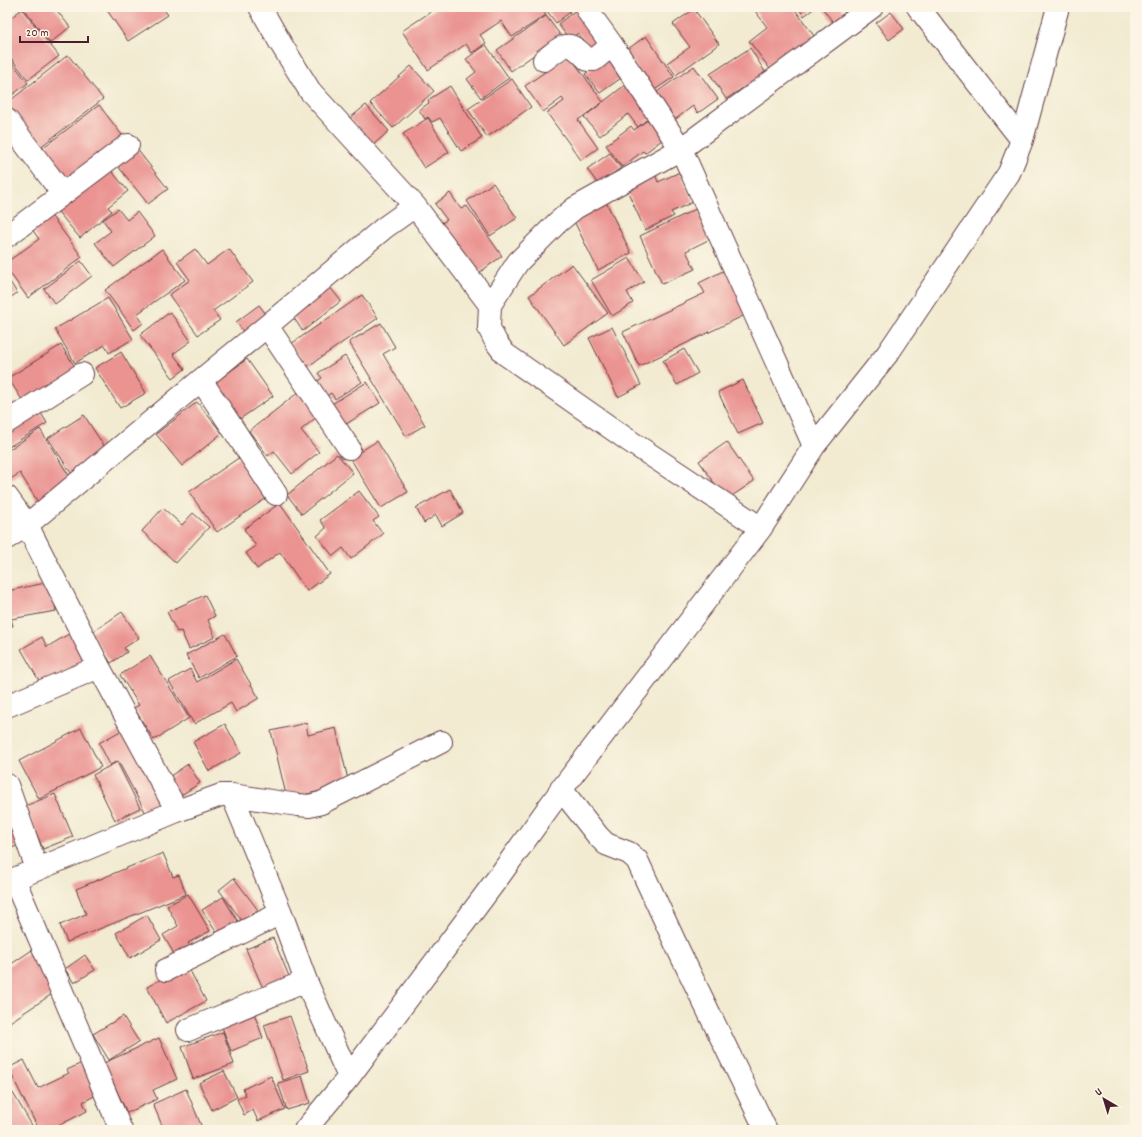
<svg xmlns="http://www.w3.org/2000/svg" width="1142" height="1137" font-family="Dekko,sans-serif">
	<rect width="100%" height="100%" fill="#fcf5e5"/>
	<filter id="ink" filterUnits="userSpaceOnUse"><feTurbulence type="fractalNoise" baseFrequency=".025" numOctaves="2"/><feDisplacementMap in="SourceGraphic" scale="8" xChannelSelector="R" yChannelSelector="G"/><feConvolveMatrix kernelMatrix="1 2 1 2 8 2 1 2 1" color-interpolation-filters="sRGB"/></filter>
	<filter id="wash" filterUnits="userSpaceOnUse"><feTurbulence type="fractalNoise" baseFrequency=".012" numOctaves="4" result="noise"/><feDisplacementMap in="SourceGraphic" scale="16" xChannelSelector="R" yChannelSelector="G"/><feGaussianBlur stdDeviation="0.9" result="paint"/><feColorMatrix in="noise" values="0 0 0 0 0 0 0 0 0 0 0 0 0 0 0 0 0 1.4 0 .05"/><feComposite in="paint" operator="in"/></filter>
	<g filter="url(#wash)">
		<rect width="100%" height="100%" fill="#f2ebd2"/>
		<g id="blocks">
			<path fill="#ea9391" d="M 22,7 L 54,7 L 70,27 L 50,43 Z
				M 105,7 L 162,7 L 168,15 L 128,41 Z
				M 438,7 L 540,7 L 546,15 L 512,37 L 501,21 L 480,35 L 486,43 L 472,53 L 466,44 L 428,70 L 402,31 Z
				M 544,7 L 566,7 L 570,12 L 556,23 Z
				M 761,7 L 793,7 L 817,40 L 773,73 L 749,41 L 767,27 L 755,11 Z
				M 798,7 L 816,7 L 804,16 Z
				M 826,7 L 841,7 L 848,16 L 836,26 L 823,9 Z
				M 22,9 L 59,56 L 28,80 L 7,53 L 7,18 L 8,20 Z
				M 577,9 L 607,42 L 594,53 L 578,33 L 570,40 L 558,24 Z
				M 694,9 L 719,44 L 676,75 L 667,63 L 690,47 L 673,24 Z
				M 891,12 L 904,29 L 889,40 L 876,23 Z
				M 546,16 L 561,36 L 511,71 L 497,50 Z
				M 646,36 L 674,77 L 653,91 L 625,51 Z
				M 486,45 L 509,78 L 481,98 L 467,79 L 476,72 L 466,59 Z
				M 750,48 L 769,78 L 750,91 L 746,86 L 726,99 L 710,74 Z
				M 613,53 L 628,73 L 600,93 L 585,74 Z
				M 68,55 L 103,99 L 35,151 L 7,115 L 7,103 Z
				M 569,55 L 603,102 L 629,82 L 654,114 L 638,127 L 628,114 L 600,136 L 584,117 L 602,103 L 578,120 L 598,148 L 581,160 L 547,113 L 564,101 L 562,98 L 543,112 L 525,86 Z
				M 7,56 L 28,83 L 7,99 Z
				M 411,66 L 434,91 L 393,128 L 370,103 Z
				M 694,66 L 718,99 L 698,113 L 693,106 L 673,121 L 654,94 Z
				M 512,79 L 531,107 L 487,137 L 468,109 Z
				M 450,86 L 482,138 L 461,151 L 440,118 L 432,122 L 428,117 L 425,119 L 419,110 L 429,103 L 428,100 Z
				M 99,105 L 125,139 L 62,187 L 36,153 Z
				M 366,105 L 389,131 L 373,145 L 350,118 Z
				M 653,116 L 667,136 L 645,153 L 643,151 L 622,167 L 606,145 L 631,126 L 634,130 Z
				M 428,118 L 449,152 L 424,168 L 403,134 Z
				M 133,144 L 168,189 L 148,204 L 113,160 Z
				M 610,153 L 621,168 L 598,184 L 587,169 Z
				M 106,164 L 128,191 L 108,207 L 112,211 L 80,238 L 54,207 Z
				M 680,172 L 693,202 L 671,212 L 674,216 L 645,230 L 626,188 L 655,174 L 658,182 Z
				M 493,183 L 517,218 L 490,236 L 467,201 Z
				M 450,193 L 461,209 L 467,206 L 502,256 L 476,275 L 440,224 L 447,220 L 435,204 Z
				M 606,202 L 631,253 L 598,270 L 573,219 Z
				M 698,208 L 712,238 L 686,251 L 695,269 L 662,284 L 640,236 Z
				M 118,209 L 127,220 L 137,212 L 155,236 L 114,267 L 95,243 L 111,231 L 103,220 Z
				M 50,214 L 82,257 L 28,298 L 7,269 L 7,262 L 39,239 L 31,228 Z
				M 162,249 L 185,280 L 137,314 L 143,323 L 134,330 L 105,290 Z
				M 195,249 L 207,265 L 229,249 L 253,282 L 213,311 L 220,320 L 198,335 L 169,295 L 190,280 L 177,262 Z
				M 629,258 L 644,282 L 627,292 L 633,303 L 612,316 L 591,280 Z
				M 81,261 L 92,276 L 55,304 L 44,289 Z
				M 572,264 L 608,313 L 564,345 L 529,296 Z
				M 727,269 L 749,313 L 639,366 L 623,332 L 705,293 L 699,283 Z
				M 7,277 L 17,293 L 7,300 Z
				M 325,281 L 341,301 L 303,331 L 288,310 Z
				M 362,295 L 378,318 L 307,367 L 291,344 Z
				M 108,298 L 133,339 L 109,353 L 105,345 L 75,363 L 55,329 Z
				M 259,305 L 269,318 L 246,335 L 236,322 Z
				M 170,312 L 191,341 L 173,354 L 185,369 L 173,378 L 140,335 Z
				M 381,323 L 395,347 L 383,354 L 425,425 L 406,436 L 349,342 Z
				M 612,327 L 641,385 L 618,397 L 589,338 Z
				M 61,345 L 79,373 L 26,406 L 8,378 Z
				M 684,349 L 698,373 L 677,385 L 663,361 Z
				M 121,352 L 146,393 L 120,408 L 95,368 Z
				M 345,356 L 362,382 L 335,399 L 331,393 L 325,397 L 316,382 L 322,378 L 318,373 Z
				M 247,359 L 273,396 L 237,421 L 211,385 Z
				M 743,380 L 763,423 L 738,434 L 718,392 Z
				M 367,382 L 380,403 L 343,426 L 330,405 Z
				M 300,391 L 319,415 L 301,430 L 319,452 L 292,474 L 274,451 L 268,456 L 249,431 Z
				M 7,395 L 18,412 L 7,419 Z
				M 197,402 L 222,433 L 182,466 L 156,434 Z
				M 36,405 L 47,423 L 7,448 L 7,423 Z
				M 84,415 L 109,454 L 73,476 L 48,438 Z
				M 40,429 L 73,482 L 39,504 L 20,473 L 9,480 L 7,476 L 7,451 Z
				M 377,441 L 408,492 L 381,508 L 350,458 Z
				M 727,442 L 754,481 L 726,500 L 699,461 Z
				M 337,454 L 353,473 L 302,514 L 287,495 Z
				M 240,457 L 268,497 L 217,532 L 189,492 Z
				M 450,489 L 463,513 L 442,526 L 436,515 L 424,523 L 416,508 Z
				M 359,491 L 379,517 L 373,521 L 383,534 L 351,559 L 343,548 L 333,556 L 317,536 L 326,528 L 320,520 Z
				M 280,503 L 330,574 L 307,591 L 280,552 L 257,569 L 246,553 L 256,546 L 244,529 Z
				M 163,508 L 182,525 L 193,513 L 209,527 L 176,563 L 142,531 Z
				M 50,582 L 56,611 L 11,619 L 13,626 L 7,627 L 7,591 Z
				M 205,595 L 215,616 L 208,620 L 215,637 L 189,649 L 181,631 L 177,632 L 167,612 Z
				M 122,612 L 139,638 L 124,648 L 127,652 L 111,663 L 91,633 Z
				M 72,632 L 87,660 L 42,686 L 21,649 L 42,637 L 47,647 Z
				M 225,634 L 237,656 L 199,678 L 186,655 Z
				M 150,656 L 189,718 L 154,740 L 134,708 L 139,705 L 120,675 Z
				M 236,659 L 259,698 L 236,712 L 231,703 L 194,724 L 169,681 L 190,669 L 197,682 Z
				M 306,723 L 308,735 L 336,728 L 349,784 L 287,799 L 271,731 Z
				M 225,724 L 241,753 L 209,771 L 193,742 Z
				M 81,728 L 101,767 L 39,799 L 19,761 Z
				M 124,729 L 167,809 L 149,819 L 118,761 L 110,765 L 99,743 Z
				M 117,762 L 140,808 L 115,820 L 93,775 Z
				M 188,764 L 200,783 L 175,799 L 163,781 Z
				M 55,794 L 73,837 L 43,849 L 25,806 Z
				M 12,826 L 19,845 L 7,850 L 7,828 Z
				M 163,853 L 173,877 L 179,875 L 186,894 L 67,942 L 60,925 L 86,914 L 76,889 Z
				M 234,878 L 258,910 L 243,922 L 219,890 Z
				M 188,894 L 210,931 L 188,943 L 192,950 L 177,959 L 163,935 L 178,926 L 167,906 Z
				M 223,897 L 242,928 L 222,941 L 202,910 Z
				M 147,915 L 161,940 L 130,958 L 116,933 Z
				M 273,938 L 291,981 L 265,993 L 246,949 Z
				M 32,950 L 58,990 L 7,1024 L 7,967 Z
				M 85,955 L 95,970 L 74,983 L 65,969 Z
				M 187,965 L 206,1001 L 166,1023 L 147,987 Z
				M 253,1011 L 263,1038 L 231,1051 L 221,1024 Z
				M 123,1016 L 139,1042 L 109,1060 L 93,1034 Z
				M 290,1016 L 309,1071 L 283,1080 L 264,1025 Z
				M 223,1032 L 234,1064 L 193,1079 L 182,1047 Z
				M 159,1038 L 177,1079 L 153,1090 L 157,1099 L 127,1113 L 104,1063 Z
				M 24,1060 L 38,1088 L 69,1073 L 67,1070 L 86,1061 L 102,1092 L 83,1102 L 87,1111 L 50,1130 L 39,1130 L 8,1068 Z
				M 7,1070 L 12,1079 L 7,1083 Z
				M 224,1071 L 237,1097 L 212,1110 L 199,1083 Z
				M 271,1076 L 285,1109 L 258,1121 L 253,1110 L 244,1115 L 237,1099 L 246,1095 L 243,1089 Z
				M 302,1076 L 310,1103 L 287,1110 L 278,1083 Z
				M 186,1089 L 203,1130 L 164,1130 L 153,1104 Z
				M 13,1093 L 33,1127 L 28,1130 L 7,1130 L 7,1096 Z"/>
		</g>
	</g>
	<g filter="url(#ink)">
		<use href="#blocks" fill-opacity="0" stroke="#633e44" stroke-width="1"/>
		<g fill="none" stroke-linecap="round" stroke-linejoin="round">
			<g stroke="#633e44" stroke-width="24">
				<path id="minor" d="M 260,7 L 281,44 L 310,91 L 415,206 L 490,305 L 489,328 L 496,342 L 505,354 L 628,440 L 761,528
					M 918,7 L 1022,140
					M 612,45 L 681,149 L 814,446
					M 544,60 C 566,44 567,38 588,60 L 594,60 L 612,45 L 589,13 L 586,7
					M 7,120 L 63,194
					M 7,236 L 128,145
					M 490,305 L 518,262 L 558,222 L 575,208 L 681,149 L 872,7
					M 267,326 L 349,448
					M 201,380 L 276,494
					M 7,422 L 82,374
					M 7,497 L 27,525 L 99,667 L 177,811
					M 7,538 L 27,525 L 201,380 L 267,326 L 384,228 L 415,206
					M 7,706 L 99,667
					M 7,785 L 37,869
					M 561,789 L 598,836 L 606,844 L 629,853 L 637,860 L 679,951 L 766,1130
					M 232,795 L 298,805 L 309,806 L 321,803 L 441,742
					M 14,879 L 121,1130
					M 7,882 L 177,811 L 221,795 L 232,795 L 281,913 L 306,981 L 349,1077
					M 166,970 L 281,913
					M 188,1030 L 306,981
					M 305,1130 L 349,1077 L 500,875 L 564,786 L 761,528 L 814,446 L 888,353 L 1009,173 L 1022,140 L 1058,7"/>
			</g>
			<use href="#minor" stroke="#fff" stroke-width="22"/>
		</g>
	</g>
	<rect width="1142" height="1137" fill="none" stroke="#fcf5e5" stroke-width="24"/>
	<g transform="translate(1104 1099) rotate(322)" stroke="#fcf5e5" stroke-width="3" paint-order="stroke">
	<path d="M0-3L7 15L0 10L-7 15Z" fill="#4a1f2b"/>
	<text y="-6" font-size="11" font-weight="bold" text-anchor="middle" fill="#4a1f2b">U</text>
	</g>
	<path d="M20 36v6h68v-6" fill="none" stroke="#4a1f2b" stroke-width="2"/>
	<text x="26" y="36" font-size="12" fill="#4a1f2b" stroke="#fcf5e5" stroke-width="3" paint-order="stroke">20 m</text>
</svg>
